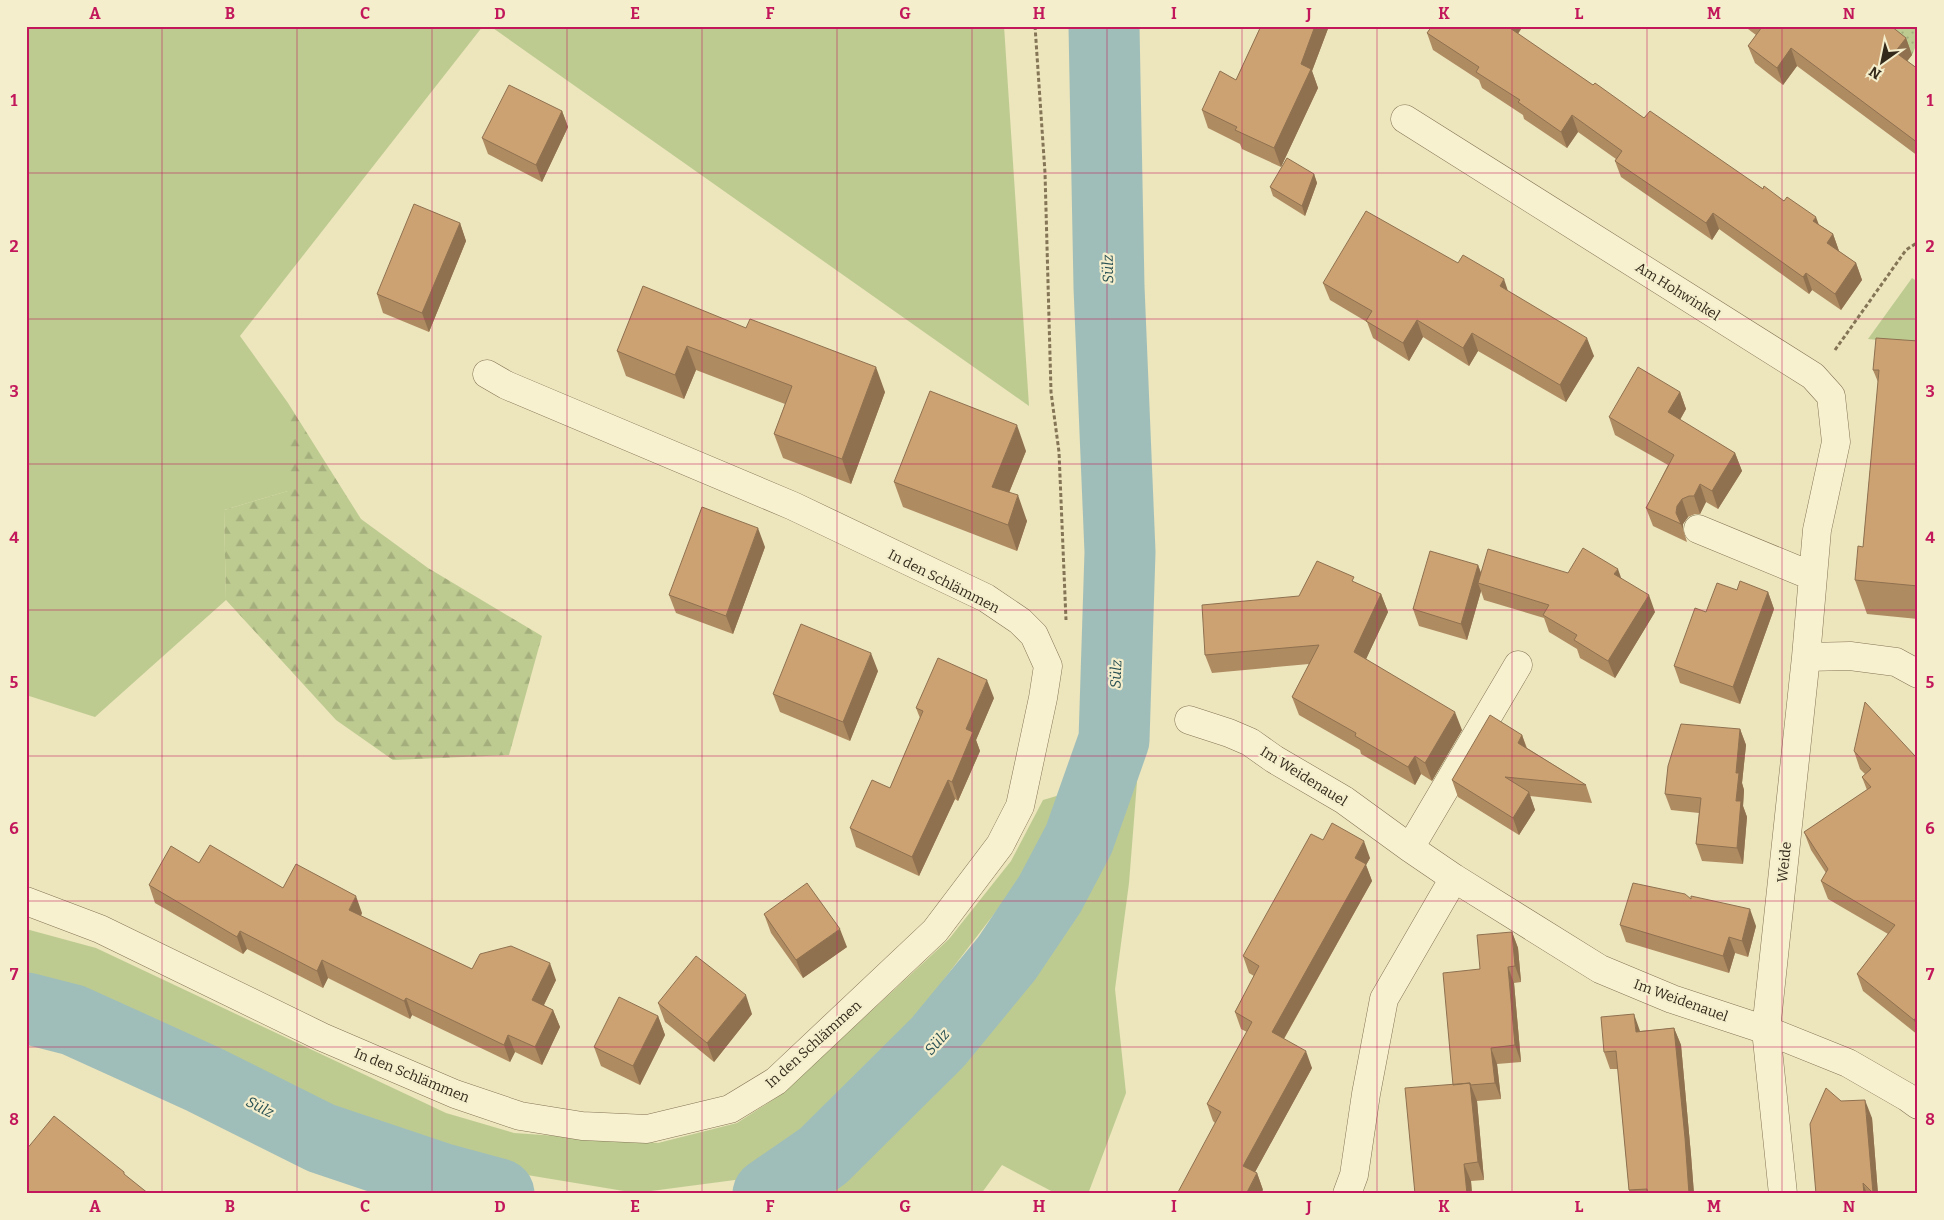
<svg xmlns="http://www.w3.org/2000/svg" width="1944" height="1220" font-family="Bitter,serif">
	<defs>
		<pattern id="forest-firs" width="22" height="20" patternUnits="userSpaceOnUse" patternTransform="scale(1.25)"><rect width="22" height="20" fill="#bdcb91"/><path d="M5 1l3.5 6h-7zM16 11l3.5 6h-7z" fill="#a3ae7c"/></pattern>
		<pattern id="park-dots" width="8" height="8" patternUnits="userSpaceOnUse" patternTransform="scale(1.25)"><rect width="8" height="8" fill="#bdcb91"/><path d="M2 2h.1M6 6h.1" fill="none" stroke="#a3ae7c" stroke-width="1.8" stroke-linecap="round"/></pattern>
	</defs>
	<rect width="100%" height="100%" fill="#ede5bc"/>
	<path fill="#bdcb91" d="M 26,26 L 483,26 L 240,336 L 288,403 L 288,491 L 224,510 L 226,600 L 95,717 L 26,695 Z
		M 490,26 L 1004,26 L 1029,406 Z
		M 1912,278 L 1918,282 L 1918,344 L 1868,339 Z
		M 1138,769 L 1129,883 L 1115,989 L 1126,1093 L 1088,1194 L 1057,1194 L 1002,1165 L 981,1194 L 823,1194 L 964,1050 L 1067,922 L 1112,780 Z
		M 1070,792 L 1024,875 L 912,1021 L 829,1113 L 750,1178 L 636,1193 L 521,1174 L 348,1115 L 84,987 L 26,981 L 26,929 L 96,948 L 446,1113 L 514,1133 L 658,1143 L 737,1123 L 782,1094 L 949,939 L 1011,861 L 1043,800 Z"/>
	<path fill="url(#forest-firs)" d="M 288,403 L 361,519 L 428,568 L 542,636 L 509,755 L 393,760 L 336,720 L 226,600 L 224,510 L 288,491 Z"/>
	<path fill="url(#park-dots)" d="M 1874,26 L 1918,26 L 1918,41 L 1912,55 Z"/>
	<g fill="none" stroke-linecap="round" stroke-linejoin="round">
		<path stroke="#a0beb9" stroke-width="71" d="M 26,1008 L 73,1020 L 203,1079 L 321,1138 L 440,1178 L 499,1194
			M 768,1194 L 823,1156 L 938,1042 L 1007,958 L 1050,894 L 1079,839 L 1114,740 L 1120,552 L 1109,287 L 1104,26"/>
		<g stroke="#847556" stroke-width="29">
			<path id="minor" d="M 1405,119 L 1813,376 L 1831,396 L 1836,442 L 1817,530 L 1806,657 L 1766,1030 L 1783,1194
				M 1698,529 L 1812,576
				M 1806,657 L 1850,656 L 1896,662 L 1918,674
				M 1189,720 L 1229,733 L 1250,742 L 1274,759 L 1344,800 L 1410,848 L 1454,878 L 1600,969 L 1672,999 L 1766,1030 L 1848,1063 L 1907,1097 L 1918,1105
				M 1410,848 L 1518,665
				M 26,901 L 100,929 L 322,1037 L 455,1094 L 520,1116 L 582,1126 L 647,1129 L 730,1109 L 776,1081 L 935,931 L 1000,845 L 1020,806 L 1043,698 L 1048,666 L 1034,635 L 1020,621 L 986,598 L 793,506 L 506,385 L 487,374
				M 1347,1194 L 1354,1175 L 1366,1094 L 1384,999 L 1454,878"/>
		</g>
		<path stroke="#847556" stroke-width="3" stroke-dasharray="4 2.5" stroke-linecap="butt" d="M 1035,26 L 1045,173 L 1051,392 L 1059,452 L 1066,620
			M 1835,350 L 1906,250 L 1918,242"/>
		<use href="#minor" stroke="#f8f1cf" stroke-width="28"/>
	</g>
	<path fill="#af8b62" d="M 1261,26 L 1329,26 L 1312,71 L 1318,88 L 1281,167 L 1242,149 L 1240,144 L 1208,128 L 1202,110 L 1236,80 Z
		M 1432,26 L 1523,26 L 1518,34 L 1593,85 L 1644,118 L 1784,201 L 1833,234 L 1839,251 L 1856,263 L 1862,280 L 1841,310 L 1812,290 L 1809,294 L 1719,229 L 1712,240 L 1621,177 L 1615,161 L 1616,159 L 1578,132 L 1567,148 L 1524,119 L 1523,115 L 1482,88 L 1479,80 L 1433,50 L 1427,33 Z
		M 1744,26 L 1891,26 L 1906,38 L 1912,55 L 1907,61 L 1918,69 L 1918,156 L 1797,66 L 1783,85 L 1755,63 L 1748,46 L 1756,35 Z
		M 562,111 L 568,127 L 542,182 L 488,154 L 482,138 Z
		M 1314,174 L 1317,183 L 1305,216 L 1273,196 L 1270,187 Z
		M 460,223 L 466,241 L 429,332 L 383,313 L 377,294 Z
		M 1323,283 L 1508,292 L 1594,356 L 1566,402 L 1478,351 L 1469,366 L 1423,337 L 1409,361 L 1373,338 L 1367,322 L 1330,300 Z
		M 643,286 L 885,392 L 851,484 L 783,458 L 774,434 L 785,404 L 696,370 L 684,399 L 626,376 L 617,351 Z
		M 1918,341 L 1918,619 L 1867,614 L 1855,580 L 1863,547 L 1878,382 L 1873,370 Z
		M 1680,392 L 1686,409 L 1680,420 L 1735,453 L 1742,471 L 1718,509 L 1706,502 L 1700,514 L 1695,514 L 1688,517 L 1683,524 L 1683,529 L 1687,542 L 1653,526 L 1646,508 L 1668,465 L 1615,435 L 1609,417 Z
		M 1026,451 L 1009,493 L 1027,521 L 1017,551 L 903,507 L 894,482 Z
		M 765,547 L 733,634 L 676,613 L 669,595 Z
		M 1478,565 L 1481,573 L 1568,573 L 1621,578 L 1655,612 L 1615,678 L 1580,658 L 1577,649 L 1549,632 L 1544,618 L 1484,600 L 1481,591 L 1467,640 L 1419,626 L 1413,609 Z
		M 1356,583 L 1381,594 L 1388,612 L 1366,659 L 1462,730 L 1432,781 L 1421,774 L 1415,785 L 1361,754 L 1360,750 L 1299,715 L 1292,697 L 1309,664 L 1212,673 L 1205,655 L 1299,596 Z
		M 1737,590 L 1768,592 L 1774,609 L 1740,704 L 1680,683 L 1674,666 L 1706,612 Z
		M 878,671 L 850,741 L 780,712 L 773,694 Z
		M 994,698 L 976,740 L 980,751 L 958,801 L 955,799 L 919,876 L 856,847 L 850,828 L 890,788 L 920,718 L 916,708 Z
		M 1740,729 L 1746,745 L 1742,783 L 1744,790 L 1743,806 L 1747,817 L 1743,864 L 1702,861 L 1696,844 L 1699,813 L 1671,810 L 1665,794 Z
		M 1522,735 L 1527,748 L 1586,785 L 1592,803 L 1530,796 L 1535,810 L 1519,835 L 1458,797 L 1452,780 Z
		M 1854,751 L 1915,756 L 1918,753 L 1918,1035 L 1863,991 L 1857,974 L 1888,934 L 1828,899 L 1821,881 L 1826,873 L 1811,850 L 1804,832 L 1867,790 L 1862,777 L 1865,774 L 1860,769 Z
		M 1323,840 L 1370,858 L 1366,865 L 1372,881 L 1284,1039 L 1312,1068 L 1255,1172 L 1257,1173 L 1263,1190 L 1215,1123 L 1213,1121 L 1207,1104 L 1247,1032 L 1241,1029 L 1235,1012 L 1254,976 L 1249,973 L 1243,956 Z
		M 199,863 L 362,913 L 361,916 L 472,969 L 556,980 L 544,1005 L 553,1010 L 560,1027 L 542,1065 L 515,1052 L 510,1062 L 412,1015 L 410,1019 L 328,978 L 323,988 L 247,949 L 243,954 L 155,903 L 149,885 Z
		M 764,914 L 847,947 L 803,978 L 771,933 Z
		M 1620,925 L 1756,926 L 1748,957 L 1735,953 L 1729,973 L 1626,942 Z
		M 1512,932 L 1518,948 L 1521,982 L 1514,983 L 1521,1062 L 1497,1064 L 1501,1099 L 1477,1101 L 1484,1180 L 1471,1181 L 1472,1194 L 1415,1194 L 1453,1085 L 1480,969 Z
		M 658,1003 L 752,1014 L 714,1062 L 665,1022 Z
		M 658,1016 L 665,1035 L 640,1085 L 601,1066 L 594,1047 Z
		M 1674,1028 L 1681,1045 L 1691,1155 L 1694,1194 L 1630,1194 L 1629,1190 L 1618,1069 L 1610,1069 L 1604,1052 L 1640,1031 Z
		M 1841,1101 L 1872,1118 L 1878,1194 L 1816,1194 Z"/>
	<path fill="#8f7150" d="M 1315,26 L 1329,26 L 1312,71 L 1318,88 L 1281,167 L 1274,148 L 1301,64 Z
		M 1506,26 L 1523,26 L 1512,42 Z
		M 1906,38 L 1912,55 L 1901,69 L 1895,52 Z
		M 1791,48 L 1797,66 L 1783,85 L 1777,68 Z
		M 562,111 L 568,127 L 542,182 L 536,165 Z
		M 1572,115 L 1578,132 L 1567,148 L 1561,132 Z
		M 1314,174 L 1317,183 L 1305,216 L 1302,206 Z
		M 1713,213 L 1719,229 L 1712,240 L 1706,223 Z
		M 1816,217 L 1822,233 L 1813,221 Z
		M 460,223 L 466,241 L 429,332 L 422,313 Z
		M 1833,234 L 1839,251 L 1833,259 L 1827,243 Z
		M 1856,263 L 1862,280 L 1841,310 L 1835,294 Z
		M 1806,273 L 1812,290 L 1809,294 L 1803,277 Z
		M 1504,279 L 1510,297 L 1500,286 Z
		M 1417,320 L 1423,337 L 1409,361 L 1403,343 Z
		M 1472,333 L 1478,351 L 1469,366 L 1463,348 Z
		M 1587,338 L 1594,356 L 1566,402 L 1560,385 Z
		M 687,346 L 696,370 L 684,399 L 675,375 Z
		M 876,367 L 885,392 L 851,484 L 842,459 Z
		M 1680,392 L 1686,409 L 1674,430 L 1668,412 Z
		M 1017,425 L 1026,451 L 1001,512 L 992,487 Z
		M 1735,453 L 1742,471 L 1718,509 L 1712,491 Z
		M 1700,484 L 1706,502 L 1700,514 L 1694,496 Z
		M 1018,495 L 1027,521 L 1017,551 L 1008,525 Z
		M 1682,499 L 1688,517 L 1683,524 L 1683,529 L 1676,513 L 1677,506 Z
		M 758,528 L 765,547 L 733,634 L 726,616 Z
		M 1478,565 L 1484,581 L 1478,583 L 1481,591 L 1467,640 L 1461,624 Z
		M 1618,569 L 1624,586 L 1614,574 Z
		M 1768,592 L 1774,609 L 1740,704 L 1733,687 Z
		M 1381,594 L 1388,612 L 1361,670 L 1354,652 Z
		M 1649,595 L 1655,612 L 1615,678 L 1608,661 Z
		M 871,653 L 878,671 L 850,741 L 843,722 Z
		M 987,680 L 994,698 L 976,740 L 980,751 L 958,801 L 952,782 L 966,729 Z
		M 1455,712 L 1462,730 L 1432,781 L 1425,763 Z
		M 1740,729 L 1746,745 L 1742,783 L 1744,790 L 1743,806 L 1747,817 L 1743,864 L 1737,848 L 1736,773 Z
		M 1522,735 L 1528,753 L 1518,743 Z
		M 1415,756 L 1421,774 L 1415,785 L 1408,767 Z
		M 948,780 L 955,799 L 919,876 L 912,857 Z
		M 1529,792 L 1535,810 L 1519,835 L 1513,818 Z
		M 1364,841 L 1370,858 L 1366,865 L 1372,881 L 1278,1049 L 1272,1032 L 1355,858 Z
		M 356,896 L 362,913 L 355,927 L 349,910 Z
		M 1750,909 L 1756,926 L 1748,957 L 1742,941 Z
		M 840,929 L 847,947 L 803,978 L 796,960 Z
		M 240,931 L 247,949 L 243,954 L 237,937 Z
		M 1512,932 L 1518,948 L 1521,982 L 1515,966 Z
		M 1729,937 L 1735,953 L 1729,973 L 1723,956 Z
		M 322,960 L 328,978 L 323,988 L 317,971 Z
		M 550,963 L 556,980 L 538,1017 L 532,1000 Z
		M 1508,967 L 1514,983 L 1521,1062 L 1515,1045 Z
		M 746,995 L 752,1014 L 714,1062 L 707,1043 Z
		M 406,998 L 412,1015 L 410,1019 L 404,1001 Z
		M 553,1010 L 560,1027 L 542,1065 L 535,1047 Z
		M 1634,1014 L 1640,1031 L 1642,1049 L 1636,1032 Z
		M 1918,1015 L 1918,1029 L 1914,1020 Z
		M 658,1016 L 665,1035 L 640,1085 L 633,1066 Z
		M 1674,1028 L 1681,1045 L 1691,1155 L 1694,1194 L 1689,1194 Z
		M 508,1035 L 515,1052 L 510,1062 L 504,1045 Z
		M 1491,1048 L 1497,1064 L 1501,1099 L 1495,1083 Z
		M 1306,1051 L 1312,1068 L 1249,1183 L 1243,1166 Z
		M 1470,1083 L 1477,1101 L 1484,1180 L 1478,1162 Z
		M 1865,1100 L 1872,1118 L 1878,1194 L 1874,1194 L 1873,1193 Z
		M 1464,1164 L 1471,1181 L 1472,1194 L 1467,1194 Z
		M 1257,1173 L 1263,1190 L 1261,1194 L 1246,1194 Z
		M 1863,1183 L 1867,1194 L 1864,1194 Z"/>
	<path fill="#cca272" stroke="#8f7150" d="M 1261,26 L 1315,26 L 1301,64 L 1311,69 L 1274,148 L 1235,130 L 1237,127 L 1202,110 L 1220,71 L 1236,80 Z
		M 1432,26 L 1507,26 L 1593,85 L 1595,83 L 1644,118 L 1650,111 L 1763,189 L 1764,186 L 1784,201 L 1787,197 L 1816,217 L 1813,221 L 1833,234 L 1827,243 L 1856,263 L 1835,294 L 1806,273 L 1803,277 L 1713,213 L 1706,223 L 1615,161 L 1622,151 L 1572,115 L 1561,132 L 1518,102 L 1520,100 L 1476,72 L 1479,67 L 1427,33 Z
		M 1761,26 L 1891,26 L 1906,38 L 1895,52 L 1918,69 L 1918,143 L 1791,48 L 1777,68 L 1748,46 L 1762,27 Z
		M 509,85 L 562,111 L 536,165 L 482,138 Z
		M 1287,158 L 1314,174 L 1302,206 L 1270,187 Z
		M 414,204 L 460,223 L 422,313 L 377,294 Z
		M 1366,211 L 1458,263 L 1463,255 L 1504,279 L 1500,286 L 1587,338 L 1560,385 L 1472,333 L 1463,348 L 1417,320 L 1403,343 L 1366,321 L 1372,311 L 1323,283 Z
		M 643,286 L 746,328 L 750,319 L 876,367 L 842,459 L 774,434 L 792,386 L 687,346 L 675,375 L 617,351 Z
		M 1876,338 L 1918,341 L 1918,586 L 1855,580 L 1858,546 L 1863,547 L 1879,370 L 1873,370 Z
		M 1638,367 L 1680,392 L 1668,412 L 1735,453 L 1712,491 L 1700,484 L 1694,496 L 1689,496 L 1682,499 L 1677,506 L 1676,513 L 1681,524 L 1646,508 L 1674,455 L 1609,417 Z
		M 930,391 L 1017,425 L 992,487 L 1018,495 L 1008,525 L 894,482 Z
		M 702,507 L 758,528 L 726,616 L 669,595 Z
		M 1583,548 L 1618,569 L 1614,574 L 1649,595 L 1608,661 L 1574,640 L 1577,635 L 1543,615 L 1549,605 L 1478,583 L 1488,549 L 1568,573 Z
		M 1430,551 L 1478,565 L 1461,624 L 1413,609 Z
		M 1317,561 L 1354,577 L 1352,581 L 1381,594 L 1354,652 L 1455,712 L 1425,763 L 1415,756 L 1408,767 L 1355,736 L 1356,733 L 1292,697 L 1319,645 L 1205,655 L 1202,605 L 1299,596 Z
		M 1740,581 L 1768,592 L 1733,687 L 1674,666 L 1695,608 L 1706,612 L 1717,583 L 1737,590 Z
		M 801,624 L 871,653 L 843,722 L 773,694 Z
		M 938,658 L 987,680 L 966,729 L 973,732 L 952,782 L 948,780 L 912,857 L 850,828 L 872,780 L 890,788 L 923,711 L 916,708 Z
		M 1865,702 L 1915,756 L 1918,753 L 1918,1015 L 1914,1020 L 1857,974 L 1895,925 L 1821,881 L 1828,869 L 1804,832 L 1871,787 L 1862,777 L 1871,769 L 1854,751 Z
		M 1490,715 L 1522,735 L 1518,743 L 1586,785 L 1505,777 L 1529,792 L 1513,818 L 1452,780 Z
		M 1681,724 L 1740,729 L 1736,773 L 1739,773 L 1736,801 L 1741,801 L 1737,848 L 1696,844 L 1701,798 L 1665,794 L 1668,766 Z
		M 1332,823 L 1364,841 L 1355,858 L 1366,864 L 1272,1032 L 1306,1051 L 1243,1166 L 1257,1173 L 1246,1194 L 1177,1194 L 1221,1112 L 1207,1104 L 1252,1022 L 1235,1012 L 1259,966 L 1243,956 L 1311,834 L 1323,840 Z
		M 210,845 L 283,888 L 296,864 L 356,896 L 349,910 L 472,969 L 480,954 L 511,946 L 550,963 L 532,1000 L 553,1010 L 535,1047 L 508,1035 L 504,1045 L 406,998 L 404,1001 L 322,960 L 317,971 L 240,931 L 237,937 L 149,885 L 171,846 L 199,863 Z
		M 807,883 L 840,929 L 796,960 L 764,914 Z
		M 1633,883 L 1685,894 L 1691,899 L 1691,896 L 1750,909 L 1742,941 L 1729,937 L 1723,956 L 1620,925 Z
		M 1512,932 L 1515,966 L 1508,967 L 1515,1045 L 1491,1048 L 1495,1083 L 1470,1085 L 1470,1083 L 1453,1085 L 1443,973 L 1480,969 L 1477,935 Z
		M 696,956 L 746,995 L 707,1043 L 658,1003 Z
		M 619,997 L 658,1016 L 633,1066 L 594,1047 Z
		M 1634,1014 L 1636,1032 L 1674,1028 L 1685,1138 L 1689,1194 L 1648,1194 L 1647,1189 L 1629,1190 L 1616,1051 L 1604,1052 L 1601,1017 Z
		M 1470,1083 L 1478,1162 L 1464,1164 L 1467,1194 L 1415,1194 L 1405,1088 Z
		M 1826,1088 L 1841,1101 L 1865,1100 L 1873,1193 L 1863,1183 L 1864,1194 L 1816,1194 L 1810,1124 Z
		M 54,1116 L 124,1172 L 124,1174 L 149,1194 L 30,1194 L 26,1190 L 26,1150 Z"/>
	<path fill="none" stroke="#c2185b" stroke-width="1" stroke-opacity="0.55" d="M 162,26 L 162,1194M 297,26 L 297,1194M 432,26 L 432,1194M 567,26 L 567,1194M 702,26 L 702,1194M 837,26 L 837,1194M 972,26 L 972,1194M 1107,26 L 1107,1194M 1242,26 L 1242,1194M 1377,26 L 1377,1194M 1512,26 L 1512,1194M 1647,26 L 1647,1194M 1782,26 L 1782,1194M 26,173 L 1918,173M 26,319 L 1918,319M 26,464 L 1918,464M 26,610 L 1918,610M 26,756 L 1918,756M 26,901 L 1918,901M 26,1047 L 1918,1047"/>
	<g text-anchor="middle" stroke-width="4.5" stroke-linejoin="round" paint-order="stroke">
		<g font-size="14" fill="#342a1b" stroke="#f5eecc">
			<text transform="translate(1678 291) rotate(32)" y="5">Am Hohwinkel</text>
			<text transform="translate(944 581) rotate(27)" y="5">In den Schlämmen</text>
			<text transform="translate(1304 776) rotate(32)" y="5">Im Weidenauel</text>
			<text transform="translate(1784 862) rotate(-84)" y="5">Weide</text>
			<text transform="translate(1681 1000) rotate(20)" y="5">Im Weidenauel</text>
			<text transform="translate(813 1044) rotate(-42)" y="5">In den Schlämmen</text>
			<text transform="translate(412 1075) rotate(22)" y="5">In den Schlämmen</text>
		</g>
		<g font-size="15" font-style="italic" fill="#2a5154" stroke="#f5eecc">
			<text transform="translate(1108 269) rotate(-91)" y="5">Sülz</text>
			<text transform="translate(1116 674) rotate(-88)" y="5">Sülz</text>
			<text transform="translate(937 1042) rotate(-48)" y="5">Sülz</text>
			<text transform="translate(260 1107) rotate(27)" y="5">Sülz</text>
		</g>
	</g>
	<rect width="1944" height="1220" fill="none" stroke="#f5eecc" stroke-width="55"/>
	<g transform="translate(1882 62) rotate(213)" stroke="#f5eecc" stroke-width="4" paint-order="stroke">
	<path d="M0-4L9 19L0 12L-9 19Z" fill="#342a1b"/>
	<text y="-8" font-size="14" font-weight="bold" text-anchor="middle" fill="#342a1b">N</text>
	</g>
	<rect x="28" y="28" width="1888" height="1164" fill="none" stroke="#c2185b" stroke-width="2"/>
	<g font-size="16" text-anchor="middle" font-weight="bold" fill="#c2185b">
		<text x="95" y="19">A</text>
		<text x="230" y="19">B</text>
		<text x="365" y="19">C</text>
		<text x="500" y="19">D</text>
		<text x="635" y="19">E</text>
		<text x="770" y="19">F</text>
		<text x="905" y="19">G</text>
		<text x="1039" y="19">H</text>
		<text x="1174" y="19">I</text>
		<text x="1309" y="19">J</text>
		<text x="1444" y="19">K</text>
		<text x="1579" y="19">L</text>
		<text x="1714" y="19">M</text>
		<text x="1849" y="19">N</text>
		<text x="14" y="106">1</text>
		<text x="1930" y="106">1</text>
		<text x="14" y="252">2</text>
		<text x="1930" y="252">2</text>
		<text x="14" y="397">3</text>
		<text x="1930" y="397">3</text>
		<text x="14" y="543">4</text>
		<text x="1930" y="543">4</text>
		<text x="14" y="688">5</text>
		<text x="1930" y="688">5</text>
		<text x="14" y="834">6</text>
		<text x="1930" y="834">6</text>
		<text x="14" y="980">7</text>
		<text x="1930" y="980">7</text>
		<text x="14" y="1125">8</text>
		<text x="1930" y="1125">8</text>
		<text x="95" y="1212">A</text>
		<text x="230" y="1212">B</text>
		<text x="365" y="1212">C</text>
		<text x="500" y="1212">D</text>
		<text x="635" y="1212">E</text>
		<text x="770" y="1212">F</text>
		<text x="905" y="1212">G</text>
		<text x="1039" y="1212">H</text>
		<text x="1174" y="1212">I</text>
		<text x="1309" y="1212">J</text>
		<text x="1444" y="1212">K</text>
		<text x="1579" y="1212">L</text>
		<text x="1714" y="1212">M</text>
		<text x="1849" y="1212">N</text>
	</g>
</svg>
